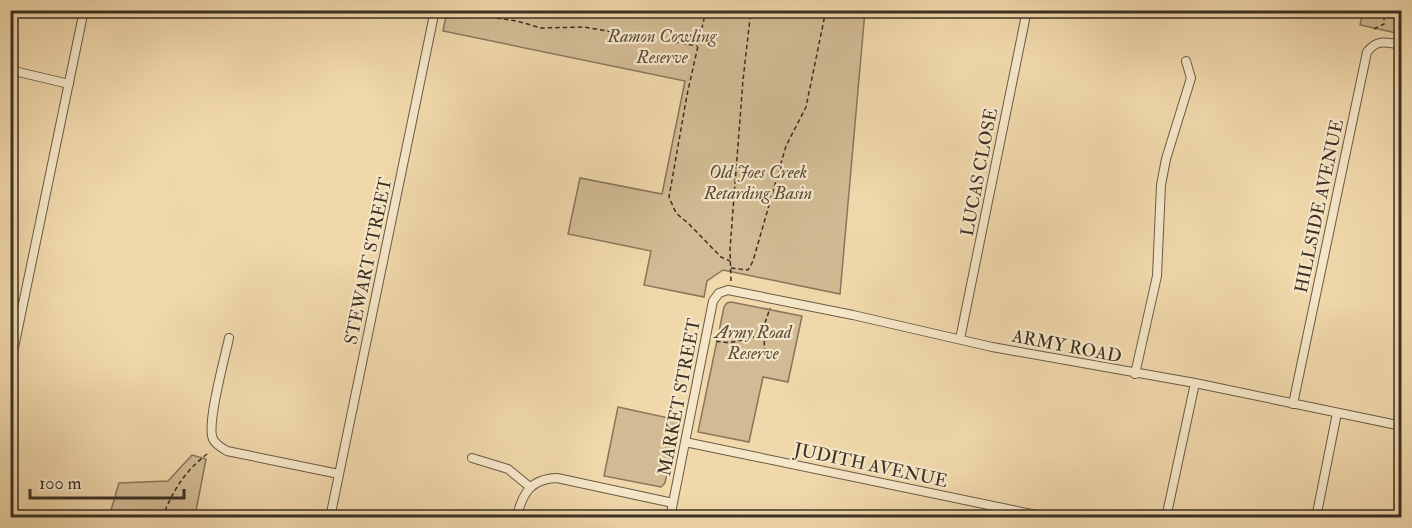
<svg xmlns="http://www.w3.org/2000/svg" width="1412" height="528" font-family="'IM FELL Double Pica',serif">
	<rect width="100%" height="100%" fill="#f0d8ab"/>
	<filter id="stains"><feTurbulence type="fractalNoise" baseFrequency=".00333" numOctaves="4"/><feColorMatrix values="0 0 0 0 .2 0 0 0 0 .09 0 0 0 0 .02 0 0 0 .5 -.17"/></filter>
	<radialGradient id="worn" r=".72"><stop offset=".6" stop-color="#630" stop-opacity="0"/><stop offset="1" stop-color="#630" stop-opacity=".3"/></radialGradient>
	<path fill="#d2bb94" stroke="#88765c" stroke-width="1.5" d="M 447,11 L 865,11 L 840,294 L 723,270 L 707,281 L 704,297 L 644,285 L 651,251 L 568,234 L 580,178 L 662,194 L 685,81 L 443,31 Z
		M 1363,11 L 1401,11 L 1401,34 L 1360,25 Z
		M 731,302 L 802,316 L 788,382 L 763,377 L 749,442 L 698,432 L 724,307 L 727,303 Z
		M 618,407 L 678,420 L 665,483 L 661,487 L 604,476 Z
		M 192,455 L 206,459 L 195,516 L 200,517 L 109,517 L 119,483 L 168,481 Z"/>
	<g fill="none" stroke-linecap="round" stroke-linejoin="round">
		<g stroke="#6a5a45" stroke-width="10">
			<path id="minor" d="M 10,70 L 69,84
				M 229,338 C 225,357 206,425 213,439 C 216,445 222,448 227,451 L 339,474
				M 960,339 L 1027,10
				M 10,367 L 84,10
				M 1135,374 L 1157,276 L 1161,185 L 1166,159 L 1191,78 L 1186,61
				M 1293,404 L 1367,52 C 1377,39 1386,42 1402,45
				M 685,442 L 1051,518
				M 472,458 L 508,469 L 530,487
				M 330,518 L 435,10
				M 516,518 C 523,493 530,479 557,478 L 673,503
				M 670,518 L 713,301 L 719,293 L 728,290 L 853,315 L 992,347 L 1195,383 L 1402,426
				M 1166,518 L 1195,383
				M 1316,518 L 1337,413"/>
		</g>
		<path stroke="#3d3023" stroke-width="1.5" stroke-dasharray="4.5 3" stroke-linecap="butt" d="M 706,10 L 687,95 L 669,197 L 676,213 L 689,224 L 721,257 L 730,261
			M 444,18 L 489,17 L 517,21 L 541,28 L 584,27 L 697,46
			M 1374,29 L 1384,24 L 1384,15 L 1386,10
			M 731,268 L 748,270 L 753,261 L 786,146 L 806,107 L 826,10
			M 731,281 L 730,249 L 743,80 L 751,10
			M 716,341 C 736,346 744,336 765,336
			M 764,353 L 765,323 L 770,308
			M 162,518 C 173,490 186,469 210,452"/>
		<use href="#minor" stroke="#f5e6c8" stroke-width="8"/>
	</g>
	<g text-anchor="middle" stroke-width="4.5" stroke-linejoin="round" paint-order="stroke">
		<g font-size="18" font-style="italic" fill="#5b4c3a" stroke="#f5e6c8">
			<text x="662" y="42">Ramon Cowling<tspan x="662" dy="21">Reserve</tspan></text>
			<text x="758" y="178">Old Joes Creek<tspan x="758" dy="21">Retarding Basin</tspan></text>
			<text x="753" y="338">Army Road<tspan x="753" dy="21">Reserve</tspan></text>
		</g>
		<g font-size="18" fill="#3d3023" stroke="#f5e6c8">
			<text transform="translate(979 172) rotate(-79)" y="6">LUCAS CLOSE</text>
			<text transform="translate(1319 206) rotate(-78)" y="6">HILLSIDE AVENUE</text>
			<text transform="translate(368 261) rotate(-78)" y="6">STEWART STREET</text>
			<text transform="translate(1067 346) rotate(11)" y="6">ARMY ROAD</text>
			<text transform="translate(679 397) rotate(-79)" y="6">MARKET STREET</text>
			<text transform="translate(871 465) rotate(12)" y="6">JUDITH AVENUE</text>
		</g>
	</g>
	<rect width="1412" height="528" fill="none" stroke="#f0d8ab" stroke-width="36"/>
	<rect x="12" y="12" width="1388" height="504" fill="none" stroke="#3d3023" stroke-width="3"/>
	<rect x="18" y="18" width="1376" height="492" fill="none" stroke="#3d3023" stroke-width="1.5"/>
	<path d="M30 489v9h154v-9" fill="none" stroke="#3d3023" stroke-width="3"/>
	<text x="39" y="489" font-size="18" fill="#3d3023" stroke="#f5e6c8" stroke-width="4.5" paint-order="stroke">100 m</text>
	<rect width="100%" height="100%" filter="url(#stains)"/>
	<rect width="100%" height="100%" fill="url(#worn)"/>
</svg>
